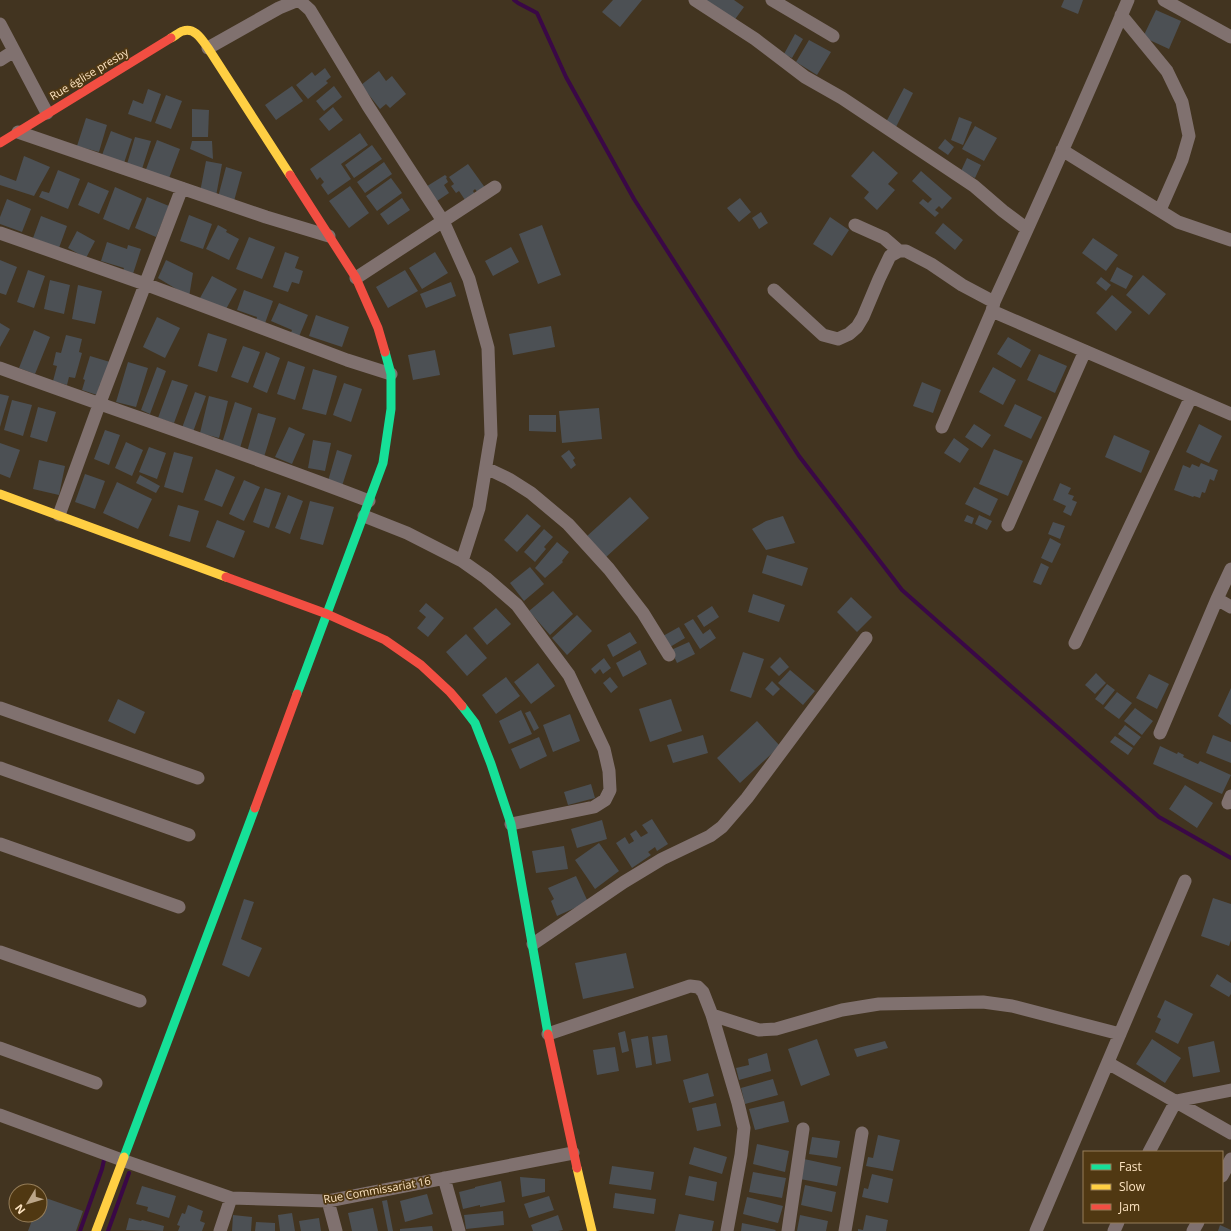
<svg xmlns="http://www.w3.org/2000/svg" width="1231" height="1231" font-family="'Open Sans',sans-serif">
	<rect width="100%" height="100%" fill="#423420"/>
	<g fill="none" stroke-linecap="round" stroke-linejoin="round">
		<path stroke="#3a0846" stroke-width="4" d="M 514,0 L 518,3 L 537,13 L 566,77 L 634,199 L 799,456 L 902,590 L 1159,817 L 1231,858
			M 80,1231 L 102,1169 L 104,1160 L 103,1156
			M 108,1231 L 129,1173"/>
	</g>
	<path fill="#4c5054" d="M 613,0 L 642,0 L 620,27 L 602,12 Z
		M 702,0 L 734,0 L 744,7 L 733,22 Z
		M 1064,0 L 1083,0 L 1078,14 L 1061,7 Z
		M 1156,10 L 1181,21 L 1169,49 L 1143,37 Z
		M 795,34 L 803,39 L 792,58 L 784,54 Z
		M 809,40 L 831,52 L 817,75 L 796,62 Z
		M 325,68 L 331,77 L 326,81 L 328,83 L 308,99 L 296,85 L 312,72 L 315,76 Z
		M 379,71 L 386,81 L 392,76 L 406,94 L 390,108 L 386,104 L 380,109 L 361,85 Z
		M 292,86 L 303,101 L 276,120 L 265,105 Z
		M 334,86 L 342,97 L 324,111 L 316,101 Z
		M 904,88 L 913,93 L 895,129 L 885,124 Z
		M 148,89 L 161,94 L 151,122 L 128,114 L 133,100 L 143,104 Z
		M 166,95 L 182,101 L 171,129 L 155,123 Z
		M 333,107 L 343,120 L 329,131 L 319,119 Z
		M 192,109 L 209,110 L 208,137 L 192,137 Z
		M 959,117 L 972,122 L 963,145 L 951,140 Z
		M 86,118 L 107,125 L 99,152 L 77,146 Z
		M 975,126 L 997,138 L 984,161 L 962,149 Z
		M 111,131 L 132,139 L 124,163 L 102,155 Z
		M 360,133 L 368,145 L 341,164 L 351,179 L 328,195 L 321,185 L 324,182 L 320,177 L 317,180 L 310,169 Z
		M 135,137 L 151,141 L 142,169 L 127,164 Z
		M 945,139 L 954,147 L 948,155 L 938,148 Z
		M 157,140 L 180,149 L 168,181 L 145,172 Z
		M 192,141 L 212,141 L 213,159 L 190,149 Z
		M 372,145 L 382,159 L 354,178 L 345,165 Z
		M 873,151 L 898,173 L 888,184 L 895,190 L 877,210 L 864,198 L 869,192 L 851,176 Z
		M 24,156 L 50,167 L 34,196 L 0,185 L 0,175 L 16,181 Z
		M 967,158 L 981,165 L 975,178 L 961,171 Z
		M 206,161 L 222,164 L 216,196 L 200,192 Z
		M 384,162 L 392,174 L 365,193 L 357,182 Z
		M 468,164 L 486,189 L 479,194 L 475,189 L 473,191 L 476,196 L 467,203 L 459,191 L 456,193 L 451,186 L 454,184 L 449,177 Z
		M 226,167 L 242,172 L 234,201 L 218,197 Z
		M 58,170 L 80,179 L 68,209 L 39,197 L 42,191 L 49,193 Z
		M 921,171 L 952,198 L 942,209 L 939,206 L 935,210 L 939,213 L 935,217 L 919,203 L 923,199 L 928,203 L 932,199 L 912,181 Z
		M 445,175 L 447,177 L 446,178 L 448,182 L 444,185 L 449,193 L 434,203 L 424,188 Z
		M 391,178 L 402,193 L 377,211 L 366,196 Z
		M 88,182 L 109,191 L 99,214 L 78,205 Z
		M 350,186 L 369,213 L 349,228 L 329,201 Z
		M 115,187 L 142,199 L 129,230 L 103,219 Z
		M 147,197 L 169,206 L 156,237 L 135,228 Z
		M 402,198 L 410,210 L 388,225 L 380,214 Z
		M 740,198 L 751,212 L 739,222 L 727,208 Z
		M 7,199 L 31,209 L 22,232 L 0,224 L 0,217 Z
		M 761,212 L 768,223 L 759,229 L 752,218 Z
		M 189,215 L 212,224 L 203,249 L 180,241 Z
		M 41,216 L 67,226 L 59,248 L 33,238 Z
		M 830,217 L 849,230 L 832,256 L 813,244 Z
		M 943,223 L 963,240 L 955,250 L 935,233 Z
		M 218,225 L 227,230 L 226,232 L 239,239 L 229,260 L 206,249 Z
		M 542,225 L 561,275 L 538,284 L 519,234 Z
		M 77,231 L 95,241 L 86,258 L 68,248 Z
		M 249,237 L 275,247 L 262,279 L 236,269 Z
		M 1093,238 L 1118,255 L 1106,271 L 1082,253 Z
		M 107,242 L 127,249 L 128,245 L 141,249 L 132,277 L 122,274 L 124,268 L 101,261 Z
		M 511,247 L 519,262 L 493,276 L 485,261 Z
		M 285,252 L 299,257 L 295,268 L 303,271 L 299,284 L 292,282 L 288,292 L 273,287 Z
		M 435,252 L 448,273 L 422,289 L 409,268 Z
		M 0,260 L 17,267 L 6,295 L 0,293 Z
		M 166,260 L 193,273 L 188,303 L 183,293 L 158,278 Z
		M 1117,267 L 1133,276 L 1126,289 L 1110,281 Z
		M 28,270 L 45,276 L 34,308 L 17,302 Z
		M 405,270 L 418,291 L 388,308 L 376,287 Z
		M 1143,275 L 1166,294 L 1149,315 L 1126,295 Z
		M 212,276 L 237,289 L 225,311 L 200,298 Z
		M 1101,277 L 1111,285 L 1106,291 L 1096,283 Z
		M 50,280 L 70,285 L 64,314 L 44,309 Z
		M 451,282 L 456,296 L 426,308 L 420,294 Z
		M 78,285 L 102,291 L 95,324 L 72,319 Z
		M 244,290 L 273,301 L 264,326 L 255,323 L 257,317 L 237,310 Z
		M 1112,295 L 1132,312 L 1116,331 L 1096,313 Z
		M 279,303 L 308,315 L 298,339 L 290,335 L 292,330 L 271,321 Z
		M 316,315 L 349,327 L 342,347 L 309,336 Z
		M 157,317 L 180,328 L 165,358 L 143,347 Z
		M 0,323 L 10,329 L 0,347 Z
		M 551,326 L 555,347 L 513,355 L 509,334 Z
		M 34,330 L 50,337 L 35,374 L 19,368 Z
		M 208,333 L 227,339 L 217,372 L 198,366 Z
		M 66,335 L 82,339 L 79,352 L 82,353 L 75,378 L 69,377 L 67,385 L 53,381 L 57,366 L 53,365 L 56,352 L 61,353 Z
		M 1008,337 L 1031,350 L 1021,368 L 997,354 Z
		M 243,346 L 260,352 L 248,383 L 231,377 Z
		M 435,350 L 440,375 L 413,380 L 408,355 Z
		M 266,352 L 280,358 L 267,393 L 253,387 Z
		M 1039,354 L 1067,366 L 1055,393 L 1027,380 Z
		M 90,356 L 110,362 L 104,385 L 100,384 L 97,395 L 82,390 L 85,380 L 83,379 Z
		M 288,361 L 305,367 L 295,400 L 277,394 Z
		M 128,362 L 148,368 L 136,407 L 116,402 Z
		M 157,367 L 166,371 L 150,414 L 141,410 Z
		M 993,367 L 1016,380 L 1003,405 L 979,392 Z
		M 313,369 L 337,376 L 326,415 L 302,409 Z
		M 172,380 L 188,385 L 174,423 L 158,418 Z
		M 922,382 L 941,390 L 933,413 L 913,406 Z
		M 344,383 L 362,389 L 351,422 L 333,415 Z
		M 195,392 L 206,396 L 193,432 L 182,428 Z
		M 0,394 L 9,396 L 0,427 Z
		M 209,396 L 228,401 L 219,438 L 200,433 Z
		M 12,400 L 32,405 L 23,436 L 4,430 Z
		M 235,402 L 252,408 L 240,448 L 222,443 Z
		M 1015,404 L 1042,417 L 1031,439 L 1004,426 Z
		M 38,407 L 56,412 L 47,442 L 30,437 Z
		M 599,408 L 602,439 L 562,443 L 559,411 Z
		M 258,413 L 276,418 L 264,457 L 247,452 Z
		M 529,415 L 556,415 L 556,432 L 529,431 Z
		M 974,424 L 991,435 L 982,448 L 965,437 Z
		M 1199,424 L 1222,436 L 1209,463 L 1186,452 Z
		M 289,427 L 305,434 L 292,464 L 275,457 Z
		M 105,430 L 120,435 L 109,465 L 94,459 Z
		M 1114,435 L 1150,451 L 1141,473 L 1105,457 Z
		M 954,438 L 969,449 L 960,463 L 944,453 Z
		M 313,440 L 331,443 L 325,471 L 308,468 Z
		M 126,442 L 143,450 L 132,476 L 115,468 Z
		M 0,443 L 20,450 L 10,478 L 0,474 Z
		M 149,447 L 166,453 L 157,479 L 139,472 Z
		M 994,449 L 1023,461 L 1008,496 L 979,484 Z
		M 337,450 L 352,455 L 342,486 L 328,481 Z
		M 569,450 L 575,458 L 573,460 L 576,465 L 571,469 L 561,456 Z
		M 174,452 L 193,457 L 183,493 L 164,487 Z
		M 39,460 L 65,466 L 59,495 L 33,489 Z
		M 1201,463 L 1218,470 L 1214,481 L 1210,479 L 1205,493 L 1202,492 L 1200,498 L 1194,496 L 1193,497 L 1174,490 L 1183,465 L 1190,468 L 1192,464 L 1199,467 Z
		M 216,469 L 235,477 L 222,507 L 204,500 Z
		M 85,474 L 105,481 L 95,509 L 75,502 Z
		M 140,475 L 160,486 L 156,493 L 136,483 Z
		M 244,480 L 260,487 L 244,521 L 229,514 Z
		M 117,482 L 152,499 L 138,529 L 103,513 Z
		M 1060,483 L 1071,488 L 1068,494 L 1074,496 L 1072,500 L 1077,502 L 1071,516 L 1063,512 L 1066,506 L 1053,500 Z
		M 974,487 L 998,499 L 990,516 L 965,504 Z
		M 265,488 L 281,493 L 269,528 L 253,522 Z
		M 288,495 L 303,501 L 290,534 L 275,528 Z
		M 630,497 L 649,518 L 605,558 L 586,537 Z
		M 310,501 L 334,507 L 323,545 L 300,539 Z
		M 178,505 L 199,511 L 190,542 L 169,536 Z
		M 527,514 L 541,526 L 517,552 L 504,540 Z
		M 967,515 L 974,518 L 972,524 L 964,521 Z
		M 979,515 L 992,521 L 987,530 L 975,524 Z
		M 783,516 L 795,543 L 766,550 L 752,529 L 766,521 Z
		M 217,520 L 245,531 L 234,558 L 206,547 Z
		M 1053,522 L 1065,526 L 1060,539 L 1048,534 Z
		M 544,529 L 553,537 L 544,547 L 546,549 L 535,562 L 524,552 Z
		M 1050,538 L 1061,544 L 1052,563 L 1041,558 Z
		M 557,542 L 569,552 L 562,561 L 563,562 L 545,578 L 535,568 Z
		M 767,555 L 808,568 L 802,586 L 762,573 Z
		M 1041,563 L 1049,567 L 1041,585 L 1033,582 Z
		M 530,567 L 544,584 L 524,601 L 510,583 Z
		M 553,591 L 573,614 L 550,635 L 529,611 Z
		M 753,594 L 785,605 L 779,622 L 748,612 Z
		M 851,597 L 872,617 L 857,632 L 837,612 Z
		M 426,603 L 444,618 L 428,637 L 417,628 L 426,617 L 419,611 Z
		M 712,606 L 719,617 L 704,627 L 697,616 Z
		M 496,608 L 511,624 L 487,645 L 473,628 Z
		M 577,615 L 592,631 L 567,655 L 552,638 Z
		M 693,619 L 703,634 L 710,629 L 716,638 L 700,649 L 684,624 Z
		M 679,627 L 685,638 L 670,647 L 663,636 Z
		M 630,632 L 637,643 L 613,657 L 607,645 Z
		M 466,634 L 487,658 L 467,676 L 446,652 Z
		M 689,642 L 695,654 L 677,663 L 671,650 Z
		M 640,650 L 647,664 L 623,677 L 616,663 Z
		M 743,652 L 764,659 L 751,698 L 730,691 Z
		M 780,657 L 789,667 L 779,676 L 770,667 Z
		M 604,658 L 611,668 L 603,674 L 600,669 L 595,674 L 591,669 Z
		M 538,663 L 555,686 L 531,704 L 514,682 Z
		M 790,670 L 815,691 L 803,705 L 778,683 Z
		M 1096,673 L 1106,683 L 1095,694 L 1085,685 Z
		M 1149,674 L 1169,684 L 1157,709 L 1136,698 Z
		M 506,677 L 520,696 L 496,714 L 482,695 Z
		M 610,677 L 618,687 L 611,693 L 603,683 Z
		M 772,681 L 780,689 L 773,696 L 765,689 Z
		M 1107,684 L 1115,690 L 1103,705 L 1095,699 Z
		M 1231,688 L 1231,725 L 1218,716 Z
		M 1117,692 L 1132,703 L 1119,719 L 1104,708 Z
		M 118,699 L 145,712 L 135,734 L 108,721 Z
		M 671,699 L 682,731 L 650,742 L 639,709 Z
		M 1135,708 L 1153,721 L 1142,735 L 1124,721 Z
		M 521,710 L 532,734 L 509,744 L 499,721 Z
		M 530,711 L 539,728 L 534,731 L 525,713 Z
		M 570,714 L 580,741 L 553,752 L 543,725 Z
		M 757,721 L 780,746 L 740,783 L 717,758 Z
		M 1125,725 L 1141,737 L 1134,746 L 1118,734 Z
		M 703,735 L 708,753 L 673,763 L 667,745 Z
		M 1213,735 L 1231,742 L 1231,763 L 1206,753 Z
		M 1115,736 L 1133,748 L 1128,755 L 1110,742 Z
		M 539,737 L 547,756 L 520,769 L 511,749 Z
		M 1160,746 L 1177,754 L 1178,752 L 1184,755 L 1183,757 L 1198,764 L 1200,761 L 1231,775 L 1222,794 L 1153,764 Z
		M 591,784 L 595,798 L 568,805 L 564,792 Z
		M 1185,785 L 1213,803 L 1197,828 L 1169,809 Z
		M 652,819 L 668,844 L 657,851 L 655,847 L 648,852 L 651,855 L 632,868 L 616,843 L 625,837 L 629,844 L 634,841 L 630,834 L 636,830 L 641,837 L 648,833 L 642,825 Z
		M 602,820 L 607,839 L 577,848 L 571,829 Z
		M 599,843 L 619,871 L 595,889 L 575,860 Z
		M 564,846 L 568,869 L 536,873 L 532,851 Z
		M 576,876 L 588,902 L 557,916 L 551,901 L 554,899 L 548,888 Z
		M 1213,898 L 1231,904 L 1231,940 L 1229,946 L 1201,936 Z
		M 244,899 L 254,902 L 241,939 L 262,948 L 249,977 L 222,965 Z
		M 626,953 L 634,988 L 583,999 L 575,963 Z
		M 1217,974 L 1231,983 L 1231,994 L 1229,997 L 1210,986 Z
		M 1165,1000 L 1193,1014 L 1178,1044 L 1155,1032 L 1161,1019 L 1157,1017 Z
		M 625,1031 L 629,1051 L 622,1053 L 618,1033 Z
		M 667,1035 L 671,1061 L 656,1064 L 652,1037 Z
		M 648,1036 L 652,1065 L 636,1068 L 631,1039 Z
		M 817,1039 L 830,1075 L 801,1086 L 788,1049 Z
		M 1152,1039 L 1181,1058 L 1165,1083 L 1136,1064 Z
		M 885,1041 L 888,1048 L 857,1057 L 854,1049 Z
		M 1214,1041 L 1220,1072 L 1193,1077 L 1188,1047 Z
		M 615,1047 L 619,1071 L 597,1075 L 593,1050 Z
		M 767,1053 L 771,1071 L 739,1080 L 736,1068 L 749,1065 L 748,1059 Z
		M 708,1073 L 714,1096 L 689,1103 L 683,1080 Z
		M 773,1079 L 778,1095 L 745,1104 L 741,1088 Z
		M 784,1101 L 789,1122 L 755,1130 L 749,1109 Z
		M 716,1103 L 721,1126 L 697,1131 L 692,1108 Z
		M 878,1135 L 900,1140 L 893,1171 L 866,1166 L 868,1157 L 873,1158 Z
		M 812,1137 L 840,1141 L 837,1158 L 809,1154 Z
		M 757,1144 L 789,1151 L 785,1172 L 753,1164 Z
		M 694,1147 L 727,1157 L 722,1174 L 689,1164 Z
		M 804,1159 L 841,1167 L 837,1186 L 800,1179 Z
		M 612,1166 L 654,1172 L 651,1190 L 609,1184 Z
		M 753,1172 L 786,1178 L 782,1198 L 749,1192 Z
		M 872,1174 L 893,1179 L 888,1203 L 862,1197 L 864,1188 L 868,1189 Z
		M 689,1176 L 717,1182 L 714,1201 L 685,1195 Z
		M 520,1177 L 545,1179 L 545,1192 L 522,1197 Z
		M 501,1181 L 505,1202 L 480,1207 L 480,1205 L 463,1209 L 459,1192 L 475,1188 L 475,1187 Z
		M 805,1185 L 836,1192 L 832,1212 L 801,1205 Z
		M 142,1186 L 176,1196 L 169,1218 L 147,1211 L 148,1207 L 136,1204 Z
		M 615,1193 L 656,1199 L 654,1214 L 613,1208 Z
		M 427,1194 L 433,1214 L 405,1222 L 400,1201 Z
		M 40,1196 L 83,1211 L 76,1231 L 28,1231 L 34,1215 L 40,1215 Z
		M 549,1196 L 554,1210 L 529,1218 L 524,1204 Z
		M 747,1197 L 783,1206 L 778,1223 L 743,1214 Z
		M 387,1200 L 393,1231 L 388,1231 L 382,1201 Z
		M 188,1205 L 203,1211 L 200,1221 L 205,1223 L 202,1231 L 178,1231 L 180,1226 L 177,1225 L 182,1213 L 185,1214 Z
		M 373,1208 L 378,1231 L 352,1231 L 348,1213 Z
		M 503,1211 L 504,1225 L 466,1229 L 464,1215 Z
		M 292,1213 L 295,1231 L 280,1231 L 278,1215 Z
		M 679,1214 L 714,1221 L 712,1231 L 675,1231 Z
		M 233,1215 L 252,1217 L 251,1231 L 232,1231 Z
		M 558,1215 L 563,1230 L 558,1231 L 533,1231 L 531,1225 Z
		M 800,1215 L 828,1221 L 826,1231 L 797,1231 Z
		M 866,1215 L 888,1220 L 886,1231 L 858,1231 L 858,1229 L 863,1230 Z
		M 129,1218 L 141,1221 L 142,1220 L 164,1226 L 163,1231 L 126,1230 Z
		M 319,1218 L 321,1231 L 301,1231 L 299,1221 Z
		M 256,1222 L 275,1223 L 275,1231 L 255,1231 Z
		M 742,1223 L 776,1230 L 775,1231 L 741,1231 Z
		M 1220,1225 L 1231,1230 L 1231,1231 L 1218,1231 Z
		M 432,1226 L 433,1231 L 400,1231 L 400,1229 Z"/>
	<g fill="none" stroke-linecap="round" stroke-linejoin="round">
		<path stroke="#80716f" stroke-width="13" d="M 695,0 L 755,39 L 805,77 L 842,98 L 974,186 L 1003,211 L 1027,229
			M 772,0 L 833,36
			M 1164,0 L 1231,37
			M 1121,15 L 1167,71 L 1182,102 L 1189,136 L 1182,160 L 1160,210
			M 0,24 L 47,113
			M 208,48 L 279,8 L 296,1 L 301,2 L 310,10 L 368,106 L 443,221 L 469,279 L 488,348 L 491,435 L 479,508 L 462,561
			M 0,60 L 14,51
			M 18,132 L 266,217 L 329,236
			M 1062,150 L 1178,222 L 1231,240
			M 855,225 L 884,238 L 899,251
			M 0,233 L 145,284 L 347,360 L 391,374
			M 356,278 L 495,187
			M 774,290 L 823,335 L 838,339 L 849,334 L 857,327 L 863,317 L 879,279 L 890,256 L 899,251 L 906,251 L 931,264 L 962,285 L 994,302
			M 992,311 L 1231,414
			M 0,368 C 123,413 247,454 369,501
			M 942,427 L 992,311 L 994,302 C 1040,202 1085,101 1128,0
			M 486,468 L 509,479 L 531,493 L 568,524 L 609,569 L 643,613 L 669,655
			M 59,515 L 99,405 L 182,188
			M 364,516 L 407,533 L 462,561 L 486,578 L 517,605 L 569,675 L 604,749 L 609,771 L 610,790 L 605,800 L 594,807 L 511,824
			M 1008,525 L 1085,351
			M 1217,599 L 1231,607
			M 1075,643 L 1191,397
			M 0,708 L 198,778
			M 1160,733 L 1217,599 L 1231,569
			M 0,768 L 189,835
			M 1228,803 L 1231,796
			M 0,844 L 179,907
			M 533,944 L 624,882 L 662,859 L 710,836 L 722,827 L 747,798 L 866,638
			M 0,952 L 140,1001
			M 712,1015 L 759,1030 L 776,1029 L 842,1010 L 879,1004 L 983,1002 L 1012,1006 L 1120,1034
			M 548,1034 L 690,986 L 698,987 L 703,992 L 712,1015 L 738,1103 L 744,1128 L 741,1155 L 727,1231
			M 0,1048 L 96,1083
			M 1108,1063 L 1231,1133
			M 0,1115 L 122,1160 L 231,1198 L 328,1201 L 573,1153
			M 1149,1152 L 1176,1101 L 1231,1090
			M 1222,1176 L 1231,1159
			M 444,1178 L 459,1231
			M 328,1201 L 336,1231
			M 220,1231 L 231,1198
			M 788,1231 L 803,1129
			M 845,1231 L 862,1133
			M 1036,1231 L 1185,881
			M 1114,1231 L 1118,1222
			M 1193,1231 L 1198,1222"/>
		<path stroke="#16e098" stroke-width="9" d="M 297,694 L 383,463 L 391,409 L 391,374 L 385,352
			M 462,706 L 475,723 L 491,764 L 511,824 L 548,1034
			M 124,1157 L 255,808"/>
		<path stroke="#ffcf43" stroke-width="9" d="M 171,38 C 175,36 179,32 183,31 C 195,27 202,40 208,48 L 290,175
			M 0,494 L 226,577
			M 577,1168 L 592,1231
			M 96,1231 L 124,1157"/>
		<path stroke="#f24e42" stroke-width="9" d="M 0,143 L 171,38
			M 290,175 L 356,278 L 378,328 L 385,352
			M 226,577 L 327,614 L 385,640 L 421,665 L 450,692 L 462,706
			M 255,808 L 297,694
			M 548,1034 L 577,1168"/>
	</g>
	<g text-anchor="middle" stroke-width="3.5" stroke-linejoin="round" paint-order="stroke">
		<g font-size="11" fill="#fde4c2" stroke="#503812">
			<text transform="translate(89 74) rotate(-31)" y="4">Rue église presby</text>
			<text transform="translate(377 1190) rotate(-10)" y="4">Rue Commissariat 16</text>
		</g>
	</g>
	<rect x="1083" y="1151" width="140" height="72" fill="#503812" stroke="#957d58"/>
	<rect x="1091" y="1164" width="20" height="6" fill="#16e098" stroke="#957d58"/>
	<text x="1119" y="1171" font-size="12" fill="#fde4c2">Fast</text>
	<rect x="1091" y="1184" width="20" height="6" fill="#ffcf43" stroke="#957d58"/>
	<text x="1119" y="1191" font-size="12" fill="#fde4c2">Slow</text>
	<rect x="1091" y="1204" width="20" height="6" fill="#f24e42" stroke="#957d58"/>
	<text x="1119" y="1211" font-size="12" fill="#fde4c2">Jam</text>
	<g transform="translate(28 1203) rotate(232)"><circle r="19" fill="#503812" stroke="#957d58"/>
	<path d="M0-3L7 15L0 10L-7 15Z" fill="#bca689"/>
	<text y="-6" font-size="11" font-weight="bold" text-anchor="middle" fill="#fde4c2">N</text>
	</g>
</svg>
